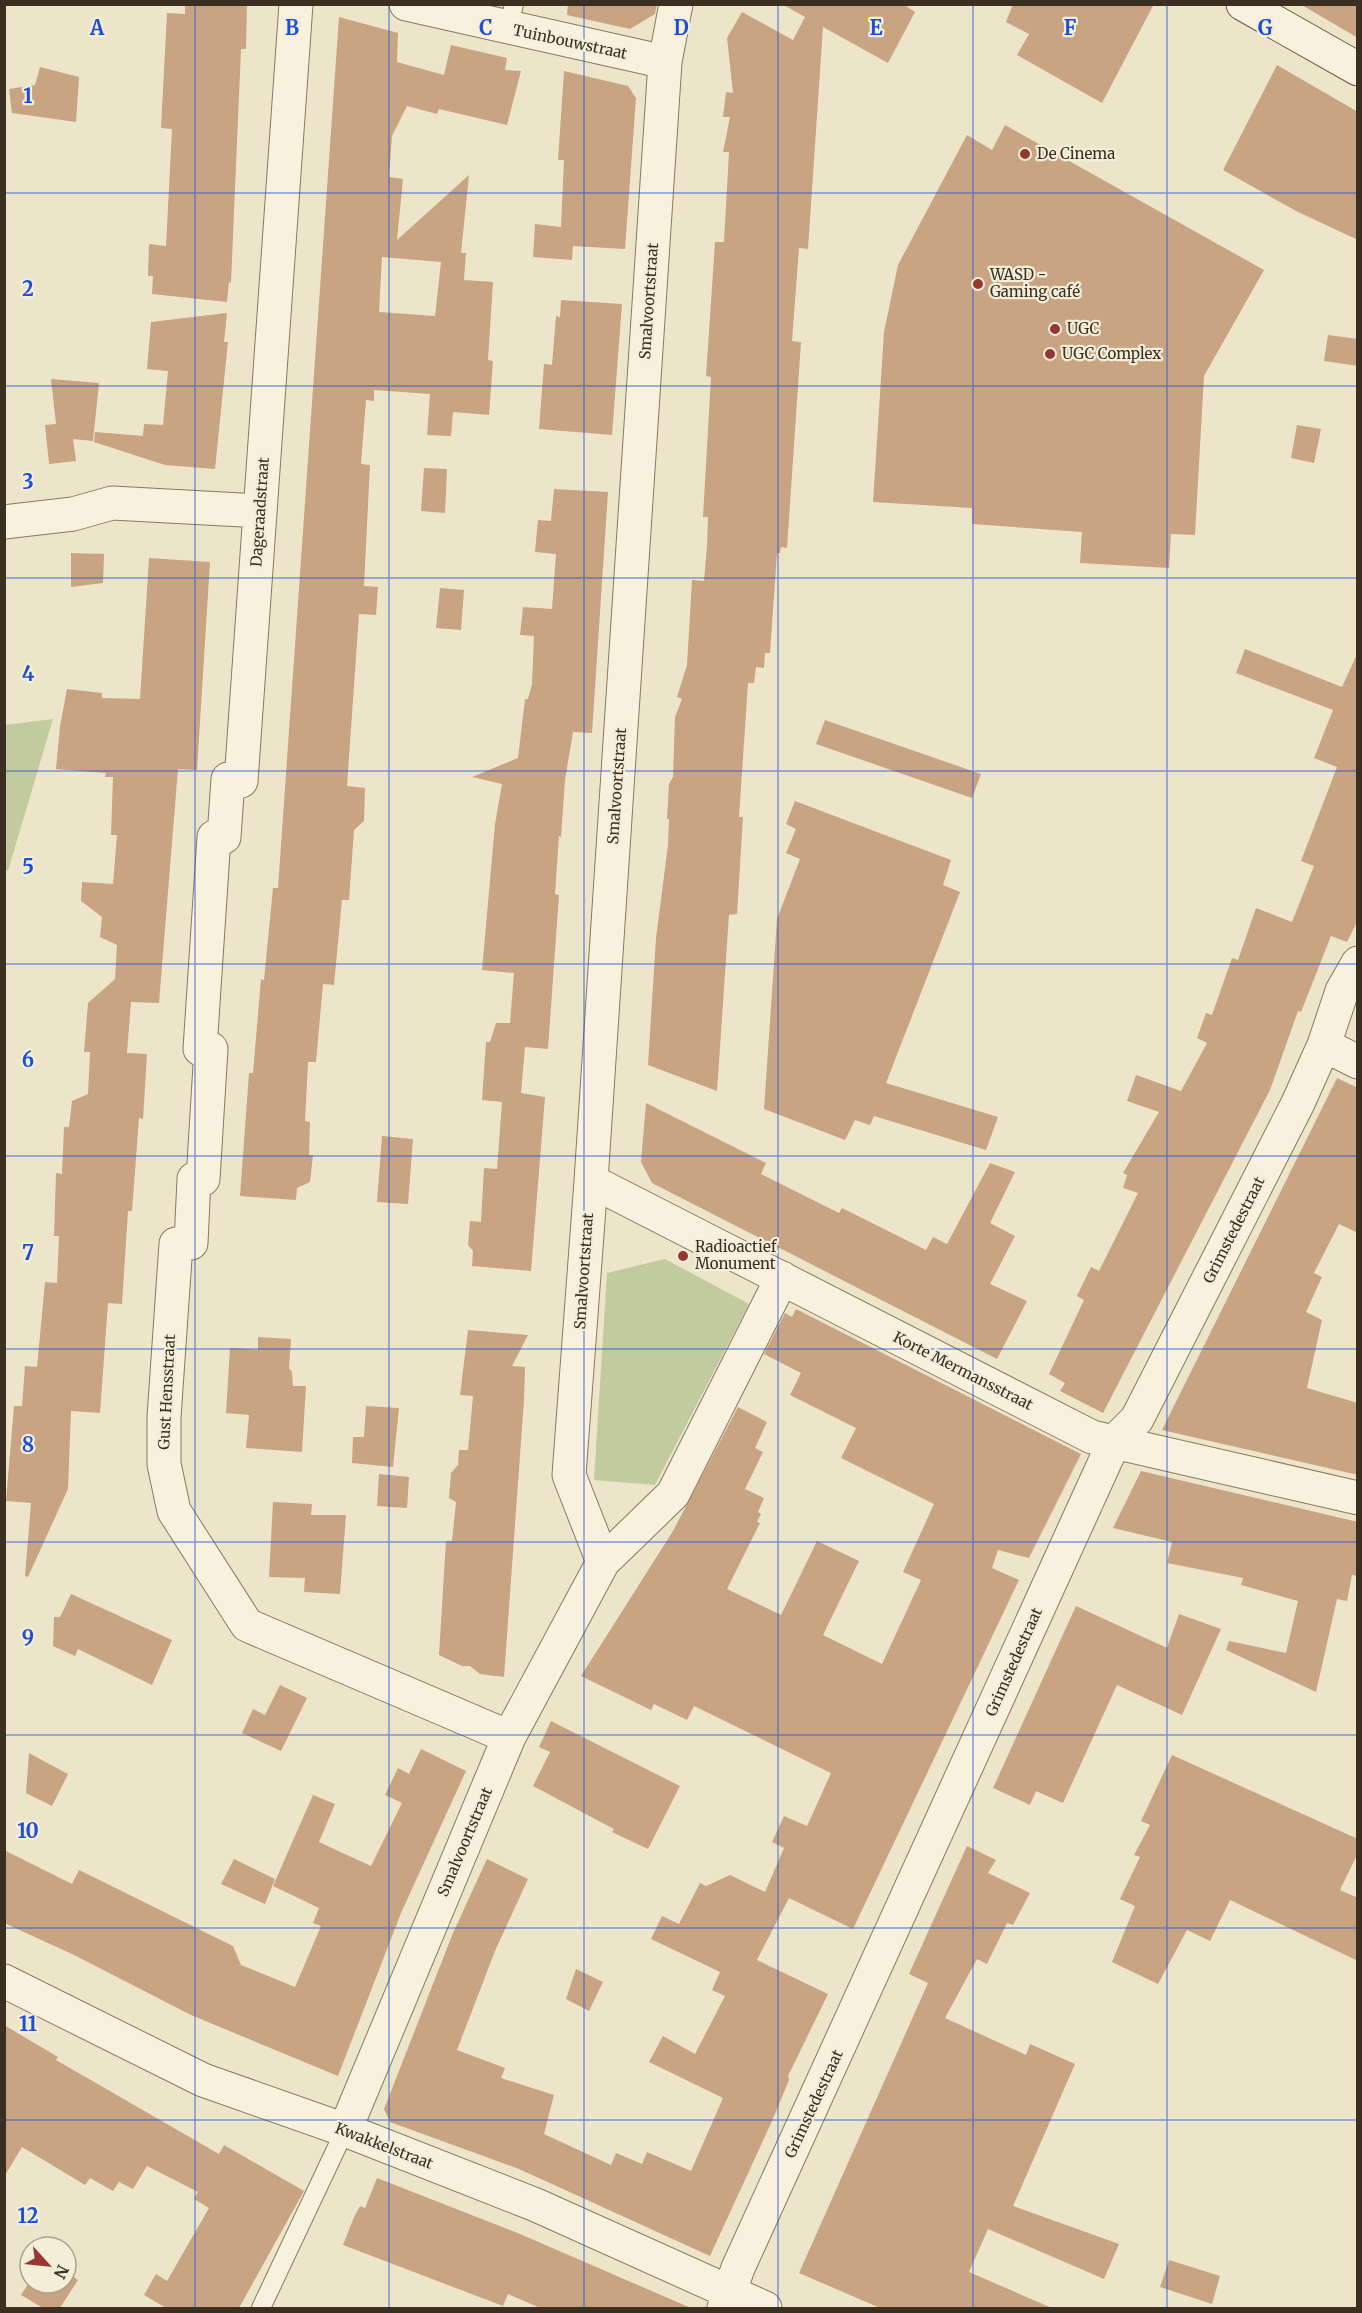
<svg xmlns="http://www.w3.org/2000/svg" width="1362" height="2313" font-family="Merriweather,serif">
	<rect width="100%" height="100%" fill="#ede5ca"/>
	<path fill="#c2cb9e" d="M 53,719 L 8,871 L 4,869 L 5,725 Z
		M 665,1259 L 749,1304 L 655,1485 L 594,1480 L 607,1273 Z"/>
	<path fill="#c9a482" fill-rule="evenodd" d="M 185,4 L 247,4 L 246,49 L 241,49 L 231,283 L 229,282 L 227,302 L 152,294 L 153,276 L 148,276 L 149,244 L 166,246 L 172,129 L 161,128 L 167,13 L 185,14 Z
		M 568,4 L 657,4 L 655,14 L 630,29 L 567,15 Z
		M 782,4 L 903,4 L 915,12 L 888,63 L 823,27 L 808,249 L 799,248 L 792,341 L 801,342 L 787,548 L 781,547 L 780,553 L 777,553 L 770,653 L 765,653 L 764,668 L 756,667 L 754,683 L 748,683 L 739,817 L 743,817 L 737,914 L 729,915 L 717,1091 L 648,1065 L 656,938 L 668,845 L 669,819 L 667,819 L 669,784 L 673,777 L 675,717 L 682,699 L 677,697 L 687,665 L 692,580 L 704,581 L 707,546 L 708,517 L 703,517 L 711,377 L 706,376 L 715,242 L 724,242 L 729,152 L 723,152 L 730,117 L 723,117 L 726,92 L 733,93 L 727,38 L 742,12 L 793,40 L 805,17 Z
		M 1013,4 L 1154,4 L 1102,103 L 1017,55 L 1029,34 L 1006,22 Z
		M 1300,4 L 1358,4 L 1358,38 Z
		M 339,17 L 398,33 L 397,62 L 444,75 L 451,45 L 507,58 L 505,70 L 521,71 L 507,125 L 439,109 L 437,114 L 407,106 L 392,136 L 389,177 L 403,179 L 397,240 L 469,175 L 461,253 L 466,253 L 464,280 L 493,282 L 488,360 L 493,361 L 489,415 L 453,412 L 451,436 L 427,435 L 430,394 L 374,390 L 374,401 L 366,400 L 361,464 L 370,465 L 364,586 L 378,587 L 376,615 L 359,614 L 347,786 L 365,788 L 364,821 L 354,830 L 349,900 L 342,900 L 334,985 L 323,984 L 316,1062 L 308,1062 L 305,1121 L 310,1122 L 309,1155 L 313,1155 L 310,1182 L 297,1188 L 296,1200 L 240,1196 L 249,1073 L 253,1073 L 261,979 L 264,980 L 273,888 L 278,888 ZM 382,257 L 441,262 L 435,316 L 379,312 Z
		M 1277,65 L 1358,112 L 1358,240 L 1296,211 L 1223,170 Z
		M 40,67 L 79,77 L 76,122 L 12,113 L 9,89 L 35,85 Z
		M 564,71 L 628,86 L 636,98 L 625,249 L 573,246 L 572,260 L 533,257 L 535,224 L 561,227 L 564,160 L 558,160 Z
		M 1005,125 L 1264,270 L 1204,376 L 1195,535 L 1171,534 L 1169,568 L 1080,563 L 1082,532 L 972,524 L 972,508 L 873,502 L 884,332 L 898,265 L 967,135 L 992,150 Z
		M 561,300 L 622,304 L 612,435 L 539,429 L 544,364 L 552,365 L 556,316 L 560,317 Z
		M 227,313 L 224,342 L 228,342 L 215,469 L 165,465 L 94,442 L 95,432 L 143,436 L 144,424 L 163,425 L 168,371 L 147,369 L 151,322 Z
		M 1328,335 L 1358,339 L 1358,366 L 1324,361 Z
		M 51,379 L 99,383 L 93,441 L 73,439 L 76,461 L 49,464 L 45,425 L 56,424 Z
		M 1297,425 L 1321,429 L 1314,463 L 1291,458 Z
		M 424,468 L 447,469 L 445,513 L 421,511 Z
		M 554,489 L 608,492 L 592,733 L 573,732 L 565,780 L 561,837 L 559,836 L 555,894 L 559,895 L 548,1049 L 525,1047 L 521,1093 L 545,1097 L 531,1271 L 472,1266 L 473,1251 L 468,1245 L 470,1221 L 481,1222 L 484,1168 L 497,1169 L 502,1102 L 482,1100 L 486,1042 L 490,1042 L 496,1023 L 510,1023 L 514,973 L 482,970 L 495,824 L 502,784 L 472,777 L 518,758 L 525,699 L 528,699 L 532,684 L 534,636 L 520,635 L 523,607 L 552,609 L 556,554 L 535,552 L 538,520 L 551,521 Z
		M 71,553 L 104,554 L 103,583 L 71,587 Z
		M 149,558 L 210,562 L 197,770 L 178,769 L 159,1003 L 131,1002 L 127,1053 L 147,1054 L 145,1087 L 143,1119 L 139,1118 L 132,1211 L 128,1211 L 122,1304 L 108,1303 L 100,1413 L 71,1411 L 68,1489 L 28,1577 L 25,1576 L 31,1503 L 6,1501 L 14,1406 L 22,1406 L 25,1366 L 37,1367 L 45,1282 L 57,1283 L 59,1236 L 54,1236 L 56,1173 L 62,1174 L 64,1127 L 69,1127 L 72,1101 L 88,1094 L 90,1052 L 84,1052 L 88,1003 L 115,979 L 117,945 L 100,937 L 102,917 L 81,901 L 82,882 L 113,884 L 117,835 L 111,835 L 113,777 L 105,777 L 106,773 L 56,769 L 60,726 L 67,689 L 102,693 L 102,698 L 140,699 Z
		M 440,588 L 464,590 L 461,630 L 436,628 Z
		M 1245,649 L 1342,687 L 1358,652 L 1358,920 L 1347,942 L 1331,936 L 1301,1012 L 1298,1011 L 1270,1090 L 1103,1413 L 1060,1391 L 1065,1383 L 1049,1374 L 1084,1300 L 1077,1296 L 1091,1267 L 1099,1271 L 1138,1193 L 1123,1188 L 1127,1175 L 1123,1173 L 1159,1112 L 1127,1101 L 1136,1075 L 1181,1091 L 1207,1043 L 1197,1038 L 1206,1013 L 1212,1015 L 1232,958 L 1238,960 L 1256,908 L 1292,922 L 1314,866 L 1301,861 L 1337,767 L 1314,758 L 1333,710 L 1236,673 Z
		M 825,720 L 981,774 L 972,798 L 816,744 Z
		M 795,801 L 951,860 L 943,885 L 960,892 L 886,1083 L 998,1117 L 986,1150 L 874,1116 L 870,1125 L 855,1120 L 845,1140 L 764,1109 L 777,919 L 800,859 L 786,853 L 796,829 L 786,824 Z
		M 1337,1078 L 1358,1088 L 1358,1233 L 1339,1224 L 1314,1273 L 1322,1277 L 1306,1312 L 1322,1320 L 1307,1388 L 1358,1403 L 1358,1475 L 1162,1430 Z
		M 646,1103 L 766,1163 L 761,1174 L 839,1213 L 842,1208 L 926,1250 L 933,1237 L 947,1244 L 990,1163 L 1015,1172 L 990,1223 L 1015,1236 L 990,1284 L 1027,1301 L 997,1359 L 652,1183 L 641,1162 Z
		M 382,1136 L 413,1139 L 408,1204 L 377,1202 Z
		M 796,1309 L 1081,1454 L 1029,1558 L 998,1550 L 992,1568 L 1019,1580 L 853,1929 L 789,1898 L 757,1960 L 828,1994 L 788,2076 L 789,2080 L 772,2121 L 710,2256 L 519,2169 L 390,2122 L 384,2109 L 453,1933 L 487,1859 L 528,1879 L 495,1951 L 457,2050 L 505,2068 L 501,2078 L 554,2095 L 544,2134 L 611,2165 L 616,2153 L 642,2164 L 647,2152 L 691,2171 L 723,2098 L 649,2062 L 663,2036 L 695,2054 L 725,1996 L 712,1990 L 720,1972 L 651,1939 L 662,1916 L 679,1924 L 700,1883 L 706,1886 L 730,1875 L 765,1892 L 784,1848 L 772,1842 L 784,1816 L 807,1826 L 831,1773 L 694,1706 L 687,1720 L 654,1704 L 651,1710 L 581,1676 L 673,1531 L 738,1407 L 767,1422 L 755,1448 L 763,1452 L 745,1489 L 764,1498 L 758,1512 L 761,1514 L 757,1522 L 760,1523 L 727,1589 L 781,1615 L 817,1541 L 859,1561 L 823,1635 L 882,1664 L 921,1580 L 903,1572 L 934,1504 L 841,1458 L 856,1428 L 790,1395 L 801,1373 L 764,1354 L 785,1313 L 792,1317 Z
		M 468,1330 L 528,1335 L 512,1366 L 525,1367 L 524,1400 L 504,1677 L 480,1674 L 470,1666 L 462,1666 L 439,1655 L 446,1541 L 452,1541 L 456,1502 L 449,1498 L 451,1473 L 458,1465 L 459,1450 L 468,1450 L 473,1396 L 460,1395 Z
		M 258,1337 L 291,1339 L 289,1368 L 292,1372 L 293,1386 L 306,1386 L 302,1452 L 246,1448 L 249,1415 L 226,1413 L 230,1348 L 258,1350 Z
		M 366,1406 L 399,1408 L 393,1467 L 352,1463 L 353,1437 L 364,1437 Z
		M 1141,1471 L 1358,1522 L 1358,1576 L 1352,1575 L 1347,1601 L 1337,1599 L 1316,1692 L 1226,1650 L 1229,1641 L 1286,1653 L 1298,1601 L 1241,1585 L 1243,1578 L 1167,1563 L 1172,1542 L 1113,1528 Z
		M 379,1474 L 409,1477 L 407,1508 L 377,1506 Z
		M 273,1502 L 312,1504 L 311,1515 L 346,1515 L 340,1594 L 304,1592 L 305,1578 L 269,1577 Z
		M 71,1594 L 172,1640 L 152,1685 L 78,1649 L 75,1656 L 53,1646 L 54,1617 L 60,1617 Z
		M 1076,1606 L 1167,1648 L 1179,1614 L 1221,1629 L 1182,1715 L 1117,1685 L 1063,1803 L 1036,1791 L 1030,1805 L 993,1788 Z
		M 280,1685 L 307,1698 L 281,1751 L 242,1733 L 253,1709 L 265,1715 Z
		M 551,1721 L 680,1786 L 648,1849 L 612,1832 L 614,1829 L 533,1786 L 550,1752 L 539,1747 Z
		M 421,1749 L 466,1771 L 401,1913 L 338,2076 L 191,2015 L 72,1954 L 4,1923 L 4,1850 L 72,1884 L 79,1870 L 233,1946 L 241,1965 L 295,1987 L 321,1926 L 313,1923 L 319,1908 L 273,1886 L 313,1795 L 335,1804 L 319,1842 L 371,1866 L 402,1803 L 385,1795 L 398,1768 L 409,1774 Z
		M 29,1753 L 68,1774 L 52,1806 L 26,1793 Z
		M 1172,1755 L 1358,1839 L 1358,1853 L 1340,1890 L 1358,1898 L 1358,1961 L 1230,1900 L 1210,1941 L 1187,1930 L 1158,1984 L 1112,1962 L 1135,1906 L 1120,1899 L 1140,1857 L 1134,1855 L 1150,1825 L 1141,1821 Z
		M 967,1846 L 996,1860 L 988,1873 L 1030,1893 L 1013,1925 L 1007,1923 L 987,1964 L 977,1959 L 945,2018 L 1026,2055 L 1030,2044 L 1075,2064 L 1013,2206 L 1119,2244 L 1104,2279 L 988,2229 L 969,2272 L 1052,2308 L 880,2308 L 799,2273 L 928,1983 L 909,1974 Z
		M 234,1859 L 275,1879 L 265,1904 L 221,1884 Z
		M 576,1969 L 603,1982 L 589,2011 L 566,1999 Z
		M 4,2025 L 58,2057 L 56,2060 L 219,2154 L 224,2145 L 304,2191 L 239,2308 L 166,2308 L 144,2295 L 156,2274 L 167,2281 L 209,2208 L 194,2199 L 198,2192 L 147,2166 L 133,2189 L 119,2182 L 113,2191 L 90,2178 L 85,2185 L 22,2147 L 4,2177 Z
		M 377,2178 L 520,2234 L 691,2308 L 540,2308 L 508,2294 L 503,2306 L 343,2245 L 354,2217 L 360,2206 L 365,2208 Z
		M 1169,2260 L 1220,2276 L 1212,2304 L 1160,2287 Z
		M 66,2272 L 78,2280 L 60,2308 L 43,2308 L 21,2295 L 30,2281 L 66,2283 Z"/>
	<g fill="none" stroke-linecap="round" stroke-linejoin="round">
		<g stroke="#89785f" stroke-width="20">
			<path id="lane" d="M 508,30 L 514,4
				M 261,2308 L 345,2130"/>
		</g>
		<g stroke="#89785f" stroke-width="35">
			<path id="street" d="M 296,4 L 241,781 L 228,779 L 224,837 L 214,837 L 200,1049 L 211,1049 L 203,1179 L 194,1179 L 191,1243 L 176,1244 L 164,1417 L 164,1464 L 174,1511 L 247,1625 L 509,1737
				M 406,4 L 665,62
				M 4,522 L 73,514 L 112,503 L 260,511
				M 1324,1045 L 1358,1062
				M 591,1181 L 1092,1437 L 1358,1498
				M 603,1562 L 569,1475 L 591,1181 L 665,62 L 676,4
				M 4,1981 L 203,2080 L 345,2130 L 536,2205 L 765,2308
				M 345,2130 L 509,1737 L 603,1562 L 673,1494 L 782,1278
				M 724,2308 L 738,2268 L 1114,1442 L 1137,1419 L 1298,1103 L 1324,1045 L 1342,991 L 1358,963"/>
		</g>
		<g stroke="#6b5942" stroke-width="35">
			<path id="secondary" d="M 1243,4 L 1358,69"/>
		</g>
		<use href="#lane" stroke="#f8f1dd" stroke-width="18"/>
		<use href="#street" stroke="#f8f1dd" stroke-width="33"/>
		<use href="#secondary" stroke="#f8f1dd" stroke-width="33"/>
	</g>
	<path fill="none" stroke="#1d4ed8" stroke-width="1.5" stroke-opacity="0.55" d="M 195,4 L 195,2308M 389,4 L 389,2308M 584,4 L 584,2308M 778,4 L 778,2308M 973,4 L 973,2308M 1167,4 L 1167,2308M 4,193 L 1358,193M 4,386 L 1358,386M 4,578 L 1358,578M 4,771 L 1358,771M 4,964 L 1358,964M 4,1156 L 1358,1156M 4,1349 L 1358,1349M 4,1542 L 1358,1542M 4,1735 L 1358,1735M 4,1928 L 1358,1928M 4,2120 L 1358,2120"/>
	<g fill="#953832" stroke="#f4eed9" stroke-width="2">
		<circle cx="1025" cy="154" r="6"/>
		<circle cx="978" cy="284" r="6"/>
		<circle cx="1055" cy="329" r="6"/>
		<circle cx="1050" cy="354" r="6"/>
		<circle cx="683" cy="1256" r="6"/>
	</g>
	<g text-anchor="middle" stroke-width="4.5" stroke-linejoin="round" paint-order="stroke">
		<g font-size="15" fill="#3a2f21" stroke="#f4eed9">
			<text transform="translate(570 42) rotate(12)" y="5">Tuinbouwstraat</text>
			<text transform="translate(649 301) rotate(-86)" y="5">Smalvoortstraat</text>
			<text transform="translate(260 512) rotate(-86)" y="5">Dageraadstraat</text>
			<text transform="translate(617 786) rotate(-86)" y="5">Smalvoortstraat</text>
			<text transform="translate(1234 1230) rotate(-63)" y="5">Grimstedestraat</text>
			<text transform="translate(584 1271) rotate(-86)" y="5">Smalvoortstraat</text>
			<text transform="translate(963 1371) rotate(27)" y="5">Korte Mermansstraat</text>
			<text transform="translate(167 1392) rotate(-87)" y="5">Gust Hensstraat</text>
			<text transform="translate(1014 1662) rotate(-66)" y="5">Grimstedestraat</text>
			<text transform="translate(465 1842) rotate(-67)" y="5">Smalvoortstraat</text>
			<text transform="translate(814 2104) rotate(-65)" y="5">Grimstedestraat</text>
			<text transform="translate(384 2146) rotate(21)" y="5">Kwakkelstraat</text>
		</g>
		<g font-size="15" fill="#3a2f21" stroke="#f4eed9" text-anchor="start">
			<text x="1037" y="159">De Cinema</text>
			<text x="990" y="280">WASD -<tspan x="990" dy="17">Gaming café</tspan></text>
			<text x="1067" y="334">UGC</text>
			<text x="1062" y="359">UGC Complex</text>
			<text x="695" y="1252">Radioactief<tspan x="695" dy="17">Monument</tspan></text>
		</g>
	</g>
	<g font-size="20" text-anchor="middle" font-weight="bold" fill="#1d4ed8" stroke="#f4eed9" stroke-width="4.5" stroke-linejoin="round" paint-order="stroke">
		<text x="97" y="35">A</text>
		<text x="292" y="35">B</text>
		<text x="486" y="35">C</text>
		<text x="681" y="35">D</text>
		<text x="876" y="35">E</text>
		<text x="1070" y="35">F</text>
		<text x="1265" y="35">G</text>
		<text x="28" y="103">1</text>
		<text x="28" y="296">2</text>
		<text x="28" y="489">3</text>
		<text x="28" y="681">4</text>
		<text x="28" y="874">5</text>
		<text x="28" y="1067">6</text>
		<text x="28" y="1260">7</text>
		<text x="28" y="1452">8</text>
		<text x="28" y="1645">9</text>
		<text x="28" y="1838">10</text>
		<text x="28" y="2031">11</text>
		<text x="28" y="2223">12</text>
	</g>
	<rect width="1362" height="2313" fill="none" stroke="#3a2f21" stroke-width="12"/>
	<g transform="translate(48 2265) rotate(117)"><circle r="28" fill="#f4eed9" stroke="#aaa28f" stroke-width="1.5"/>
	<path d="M0-4.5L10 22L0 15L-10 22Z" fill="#953832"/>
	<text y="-9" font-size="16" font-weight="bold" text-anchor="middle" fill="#3a2f21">N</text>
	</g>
</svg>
